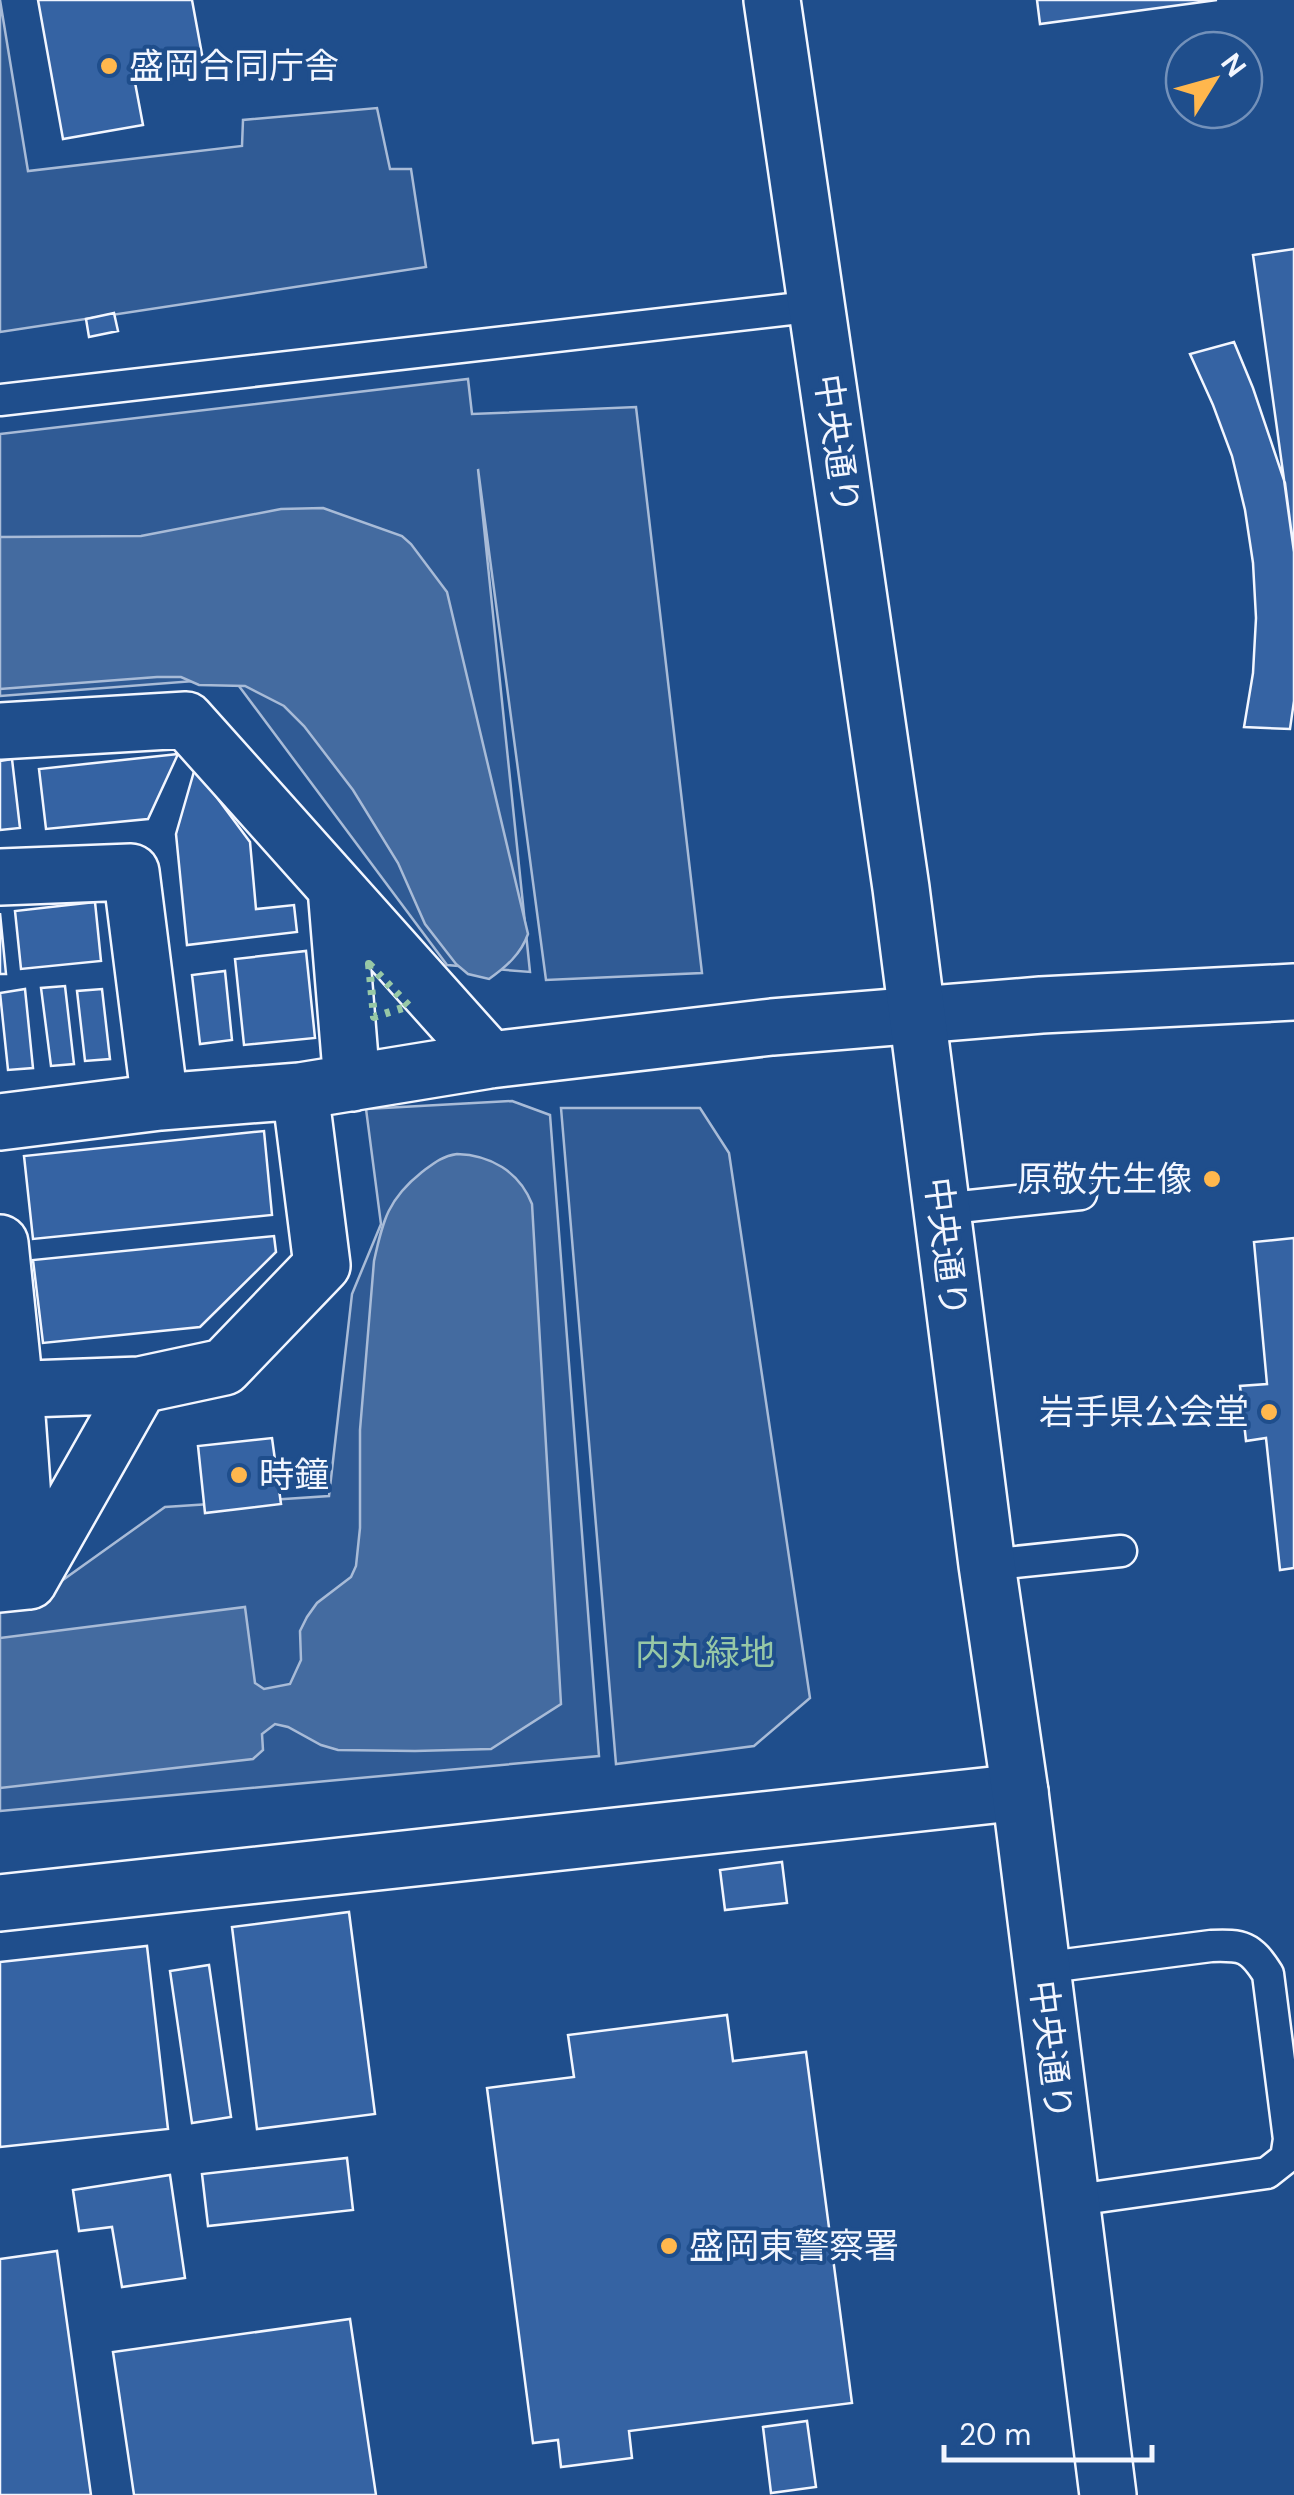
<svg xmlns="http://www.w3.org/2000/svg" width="1294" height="2495" font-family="'DM Sans','Noto Sans JP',sans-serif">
	<rect width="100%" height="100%" fill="#1f4e8c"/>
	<path fill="#305b95" stroke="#a8bbd7" stroke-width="2.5" d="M 0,0 L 28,171 L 242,146 L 243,120 L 377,108 L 390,169 L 411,169 L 426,267 L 0,332 Z
		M 468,379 L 472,414 L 636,407 L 702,973 L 546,980 L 478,469 L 530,972 L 447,965 L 233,678 L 0,696 L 0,434 Z
		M 512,1101 L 550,1115 L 599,1756 L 0,1811 L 0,1589 L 60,1582 L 165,1507 L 329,1496 L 352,1294 L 381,1224 L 366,1109 Z
		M 561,1108 L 700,1108 L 729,1153 L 810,1698 L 754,1746 L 616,1764 Z"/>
	<path fill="#446ba0" stroke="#a8bbd7" stroke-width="2.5" d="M 323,508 L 402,536 L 411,544 L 447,592 L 528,934 C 521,954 506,967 489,979 L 468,974 L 456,964 L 425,924 L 398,863 L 353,790 L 304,726 L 284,706 L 245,686 L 199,685 L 181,677 L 157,677 L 0,689 L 0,537 L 141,536 L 281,509 Z
		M 457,1154 C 490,1155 519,1171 532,1204 L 561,1704 L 491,1749 L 415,1751 L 338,1750 L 321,1745 L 288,1727 L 275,1724 L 262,1734 L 263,1750 L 253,1759 L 0,1788 L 0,1638 L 245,1607 L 255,1683 L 264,1689 L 290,1684 L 301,1660 L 300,1631 L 307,1617 L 317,1603 L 351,1577 L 356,1566 L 360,1528 L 360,1430 L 374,1261 C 383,1220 388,1199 422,1172 C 434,1163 442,1156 457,1154 Z"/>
	<path fill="#3563a3" stroke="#f2f6ff" stroke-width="2.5" d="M 38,0 L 192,0 L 203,60 L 133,72 L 143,125 L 63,139 Z
		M 1037,0 L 1217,0 L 1040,24 Z
		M 1294,249 L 1294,552 L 1253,255 Z
		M 114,313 L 118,331 L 89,337 L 86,319 Z
		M 1234,342 L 1253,388 L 1285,483 L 1294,552 L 1294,701 L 1290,729 L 1244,727 L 1253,673 L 1256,618 L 1253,563 L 1245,510 L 1232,456 L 1213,405 L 1190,354 Z
		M 178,754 L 148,819 L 46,829 L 39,769 Z
		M 12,759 L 20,828 L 0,830 L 0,761 Z
		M 195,768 L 250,842 L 256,909 L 294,905 L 297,932 L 187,945 L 176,834 Z
		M 95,902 L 101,961 L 21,969 L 15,911 Z
		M 0,913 L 6,974 L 0,974 Z
		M 306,951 L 315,1038 L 244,1045 L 235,959 Z
		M 225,971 L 232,1040 L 200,1044 L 192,975 Z
		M 65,986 L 74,1064 L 51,1066 L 41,988 Z
		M 25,989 L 33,1068 L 8,1070 L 0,993 Z
		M 102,989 L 110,1059 L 85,1061 L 77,991 Z
		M 264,1131 L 272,1215 L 33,1239 L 24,1156 Z
		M 274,1236 L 276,1252 L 200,1327 L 43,1343 L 33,1260 Z
		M 1294,1238 L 1294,1568 L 1280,1570 L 1266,1438 L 1246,1441 L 1240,1386 L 1267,1384 L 1254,1242 Z
		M 272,1438 L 281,1504 L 205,1513 L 198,1446 Z
		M 782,1862 L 787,1903 L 725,1910 L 720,1870 Z
		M 349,1912 L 375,2114 L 257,2129 L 232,1927 Z
		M 147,1946 L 168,2129 L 0,2147 L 0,1962 Z
		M 209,1965 L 231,2117 L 192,2123 L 170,1971 Z
		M 727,2015 L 733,2061 L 806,2052 L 852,2403 L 629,2431 L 632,2458 L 561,2467 L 558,2440 L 533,2443 L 487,2088 L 574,2077 L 568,2035 Z
		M 347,2158 L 353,2210 L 208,2226 L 202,2174 Z
		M 170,2175 L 185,2278 L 122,2287 L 112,2227 L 79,2231 L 73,2190 Z
		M 57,2251 L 91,2495 L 0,2495 L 0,2259 Z
		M 350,2319 L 376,2495 L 134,2495 L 113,2352 Z
		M 807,2421 L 816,2487 L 771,2493 L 763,2427 Z"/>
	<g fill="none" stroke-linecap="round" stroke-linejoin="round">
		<g stroke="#f2f6ff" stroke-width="35">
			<path id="lane" d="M 0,400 L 817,306
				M 941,1209 L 1081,1194
				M 987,1565 L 1121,1551
				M 1041,1968 L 1211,1946 C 1243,1945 1250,1946 1268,1974 L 1289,2139 L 1286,2158 L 1267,2173 L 1069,2201"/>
		</g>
		<g stroke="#f2f6ff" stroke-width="60">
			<path id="street" d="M 0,731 L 186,720 L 490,1060
				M 0,877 L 131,872 L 160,1102
				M 336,888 L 352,1083
				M 0,1122 L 160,1102 L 300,1091 L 490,1060 L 772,1027 L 1041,1005 L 1294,992
				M 0,1243 L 15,1389 L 29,1581
				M 0,1390 L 140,1385
				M 0,1584 L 29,1581 L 140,1385 L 224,1367 L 322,1265 L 300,1091
				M 0,1903 L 1020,1792"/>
		</g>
		<g stroke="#f2f6ff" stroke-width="60">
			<path id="highway" d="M 772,0 L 901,888 L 987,1565 L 1020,1792 L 1108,2495"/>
		</g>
		<use href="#lane" stroke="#1f4e8c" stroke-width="30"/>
		<use href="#street" stroke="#1f4e8c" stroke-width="55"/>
		<use href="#highway" stroke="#1f4e8c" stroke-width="55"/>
		<path stroke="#97c8a6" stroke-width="8" stroke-dasharray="5 8" stroke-linecap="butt" d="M 369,964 L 409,1006 L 374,1017 Z"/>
	</g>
	<g fill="#ffb74d" stroke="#1f4e8c" stroke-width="4">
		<circle cx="109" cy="66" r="10"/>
		<circle cx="1212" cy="1179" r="10"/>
		<circle cx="1269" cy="1412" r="10"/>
		<circle cx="239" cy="1475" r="10"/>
		<circle cx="669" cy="2246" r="10"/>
	</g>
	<g text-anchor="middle" stroke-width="8" stroke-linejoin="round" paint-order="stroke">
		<g font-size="35" fill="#f2f6ff" stroke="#1f4e8c" text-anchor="start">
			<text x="129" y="78">盛岡合同庁舎</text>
			<text x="1192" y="1191" text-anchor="end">原敬先生像</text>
			<text x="1249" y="1424" text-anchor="end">岩手県公会堂</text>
			<text x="259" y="1487">時鐘</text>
			<text x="689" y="2258">盛岡東警察署</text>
		</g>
		<g font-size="35" fill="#f2f6ff" stroke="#1f4e8c">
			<text transform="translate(837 444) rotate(82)" y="12">中央通り</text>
			<text transform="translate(946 1247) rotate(83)" y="12">中央通り</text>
			<text transform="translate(1051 2050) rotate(83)" y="12">中央通り</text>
		</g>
		<g font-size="35" fill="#97c8a6" stroke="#1f4e8c">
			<text x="705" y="1665">内丸緑地</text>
		</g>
	</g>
	<g transform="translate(1214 80) rotate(53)"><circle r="48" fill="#1f4e8c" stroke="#7391ba" stroke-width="2.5"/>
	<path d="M0-8L18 38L0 25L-18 38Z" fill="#ffb74d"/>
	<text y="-15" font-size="28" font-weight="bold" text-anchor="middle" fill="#f2f6ff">N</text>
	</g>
	<path d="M944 2445v15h208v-15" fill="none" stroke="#f2f6ff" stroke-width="5"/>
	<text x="959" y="2445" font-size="30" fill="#f2f6ff" stroke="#1f4e8c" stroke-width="8" paint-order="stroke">20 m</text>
</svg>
